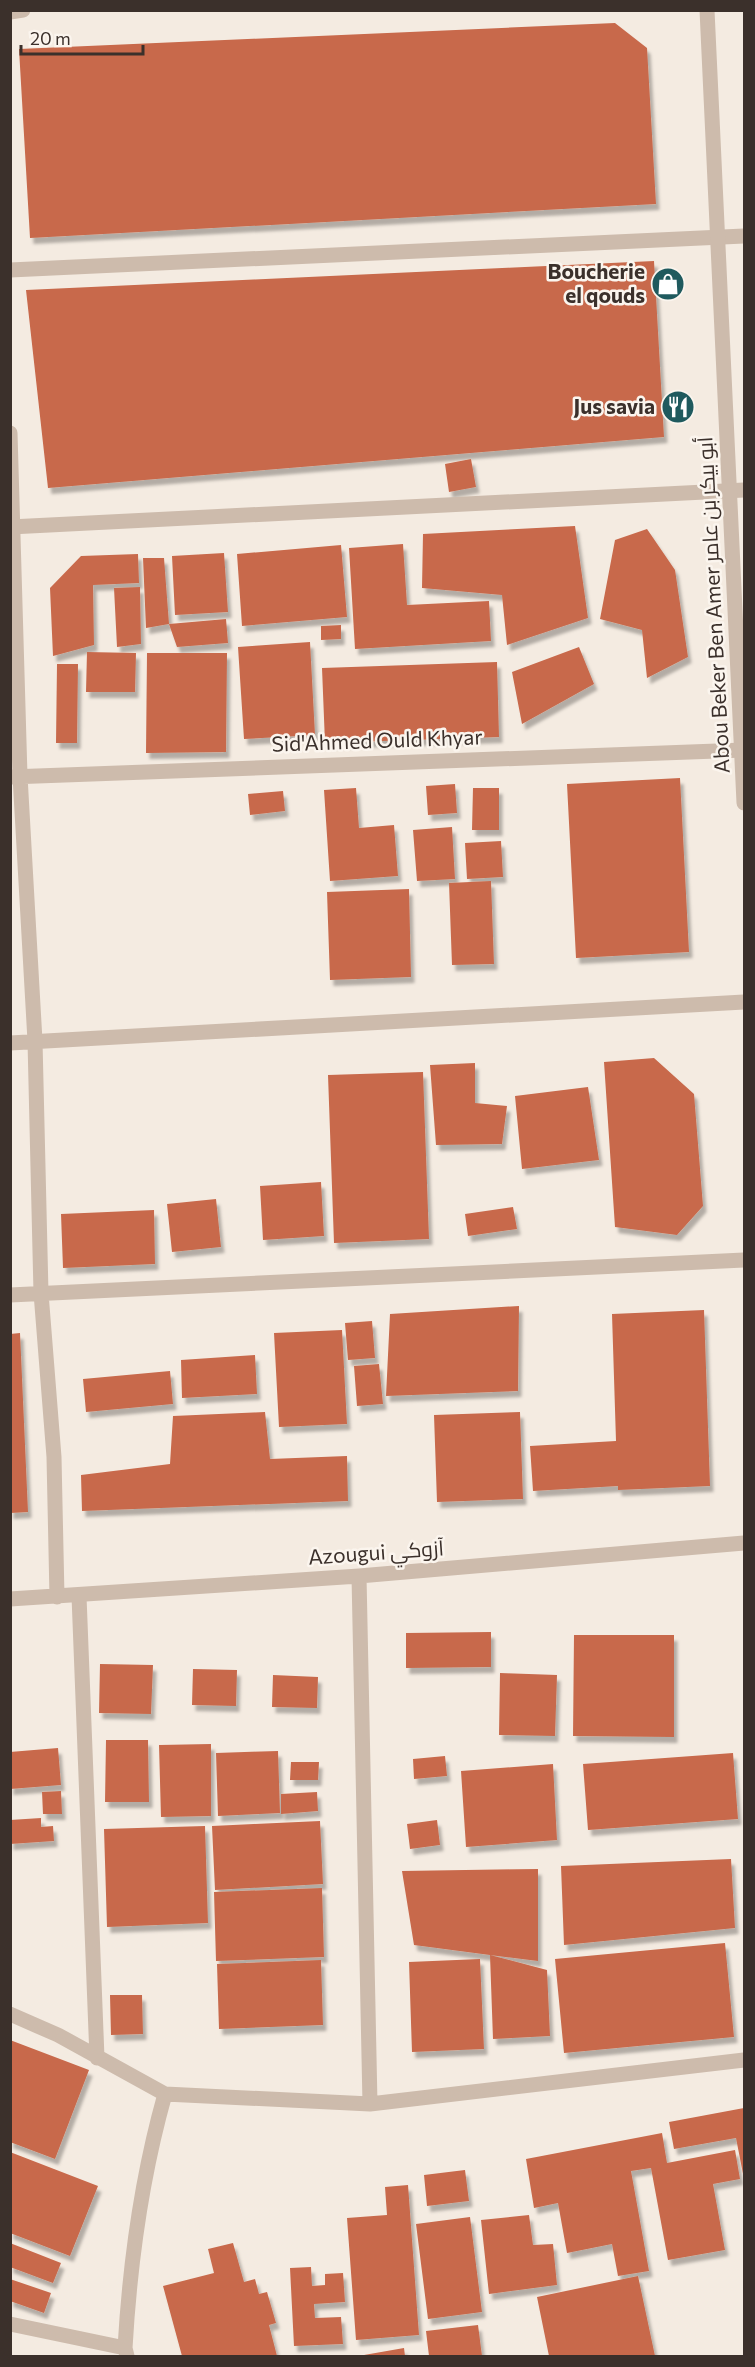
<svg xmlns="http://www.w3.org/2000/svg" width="755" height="2367" font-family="Commissioner,Cairo,sans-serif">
	<defs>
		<filter id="shadow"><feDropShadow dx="3.5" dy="6" stdDeviation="1.5" flood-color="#0004"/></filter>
	</defs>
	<rect width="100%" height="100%" fill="#f4ebe1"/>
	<path fill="#c8694b" filter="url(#shadow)" d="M 615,23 L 647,48 L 656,204 L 30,238 L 19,49 Z
		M 654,261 L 664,437 L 48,488 L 26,290 Z
		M 471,459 L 476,487 L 449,492 L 445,464 Z
		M 575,526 L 588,618 L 507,645 L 502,595 L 422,588 L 423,534 Z
		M 647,529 L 675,570 L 688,657 L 647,678 L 642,630 L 600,619 L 615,540 Z
		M 403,544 L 407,605 L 489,601 L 491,641 L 355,649 L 349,548 Z
		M 341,545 L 347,617 L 242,626 L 237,554 Z
		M 224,553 L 228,612 L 175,615 L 172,556 Z
		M 138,554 L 139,583 L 93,585 L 94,645 L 53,656 L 50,588 L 81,556 Z
		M 143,558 L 164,558 L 169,624 L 146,628 Z
		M 140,587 L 141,644 L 117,647 L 114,588 Z
		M 226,619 L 228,643 L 177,647 L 169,624 Z
		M 341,625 L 341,639 L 321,640 L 321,626 Z
		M 310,642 L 315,735 L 244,739 L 238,647 Z
		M 579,647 L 594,684 L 522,724 L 512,672 Z
		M 87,652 L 136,653 L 135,692 L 86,692 Z
		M 147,653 L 227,653 L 226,752 L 146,753 Z
		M 497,662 L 499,737 L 325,743 L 322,668 Z
		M 57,664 L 78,664 L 77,743 L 56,743 Z
		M 680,778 L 689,952 L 576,958 L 567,784 Z
		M 455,784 L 457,813 L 428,815 L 426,786 Z
		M 356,788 L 359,828 L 394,825 L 398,876 L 330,881 L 324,790 Z
		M 473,788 L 499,788 L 499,830 L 472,830 Z
		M 283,791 L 285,811 L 250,815 L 248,794 Z
		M 452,827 L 455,879 L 417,881 L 413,830 Z
		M 501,841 L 503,877 L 467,879 L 465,843 Z
		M 491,881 L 494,964 L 452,965 L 449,883 Z
		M 409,889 L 411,977 L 330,980 L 327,892 Z
		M 654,1058 L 694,1094 L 703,1206 L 677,1235 L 615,1227 L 604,1062 Z
		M 475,1063 L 475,1103 L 507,1106 L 502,1144 L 436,1145 L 430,1065 Z
		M 423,1072 L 429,1239 L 334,1243 L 328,1075 Z
		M 588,1087 L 599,1160 L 522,1169 L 515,1096 Z
		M 321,1182 L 324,1236 L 263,1240 L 260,1186 Z
		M 216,1199 L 221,1247 L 172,1252 L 167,1204 Z
		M 513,1207 L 517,1229 L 468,1236 L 465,1214 Z
		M 154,1210 L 155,1264 L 63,1268 L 61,1214 Z
		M 519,1306 L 518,1391 L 386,1396 L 390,1314 Z
		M 704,1310 L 710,1486 L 618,1490 L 618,1486 L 533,1491 L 530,1446 L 616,1441 L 612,1314 Z
		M 372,1321 L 375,1358 L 348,1360 L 345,1323 Z
		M 342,1330 L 347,1424 L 279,1427 L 274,1333 Z
		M 20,1333 L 28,1512 L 10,1513 L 10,1334 Z
		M 255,1355 L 257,1394 L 182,1398 L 181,1360 Z
		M 379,1364 L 383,1404 L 357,1406 L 354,1366 Z
		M 170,1371 L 173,1404 L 86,1412 L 83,1379 Z
		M 265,1412 L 270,1459 L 347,1456 L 348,1501 L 82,1511 L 81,1475 L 170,1464 L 173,1416 Z
		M 520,1412 L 523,1499 L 437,1502 L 434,1415 Z
		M 491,1632 L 491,1667 L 406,1668 L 406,1633 Z
		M 574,1635 L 674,1635 L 674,1737 L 573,1736 Z
		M 100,1664 L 153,1665 L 151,1714 L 99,1713 Z
		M 193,1669 L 237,1670 L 236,1706 L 192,1705 Z
		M 500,1673 L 557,1675 L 555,1736 L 499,1735 Z
		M 273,1675 L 318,1677 L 317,1708 L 272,1707 Z
		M 106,1740 L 148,1740 L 149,1802 L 105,1802 Z
		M 211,1744 L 211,1816 L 161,1817 L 159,1745 Z
		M 58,1748 L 61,1785 L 10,1789 L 10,1752 Z
		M 278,1751 L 280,1813 L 218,1816 L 216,1753 Z
		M 733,1753 L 738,1819 L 588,1830 L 583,1764 Z
		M 445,1756 L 447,1776 L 414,1779 L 413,1759 Z
		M 291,1762 L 319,1762 L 318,1780 L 290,1780 Z
		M 553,1764 L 557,1840 L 466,1847 L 461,1771 Z
		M 61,1791 L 62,1814 L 43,1814 L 42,1792 Z
		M 317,1792 L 318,1811 L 281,1814 L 281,1794 Z
		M 41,1818 L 41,1827 L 53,1826 L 54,1841 L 10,1844 L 10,1820 Z
		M 437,1820 L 440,1845 L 410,1849 L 407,1824 Z
		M 320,1821 L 323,1884 L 215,1890 L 212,1826 Z
		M 205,1826 L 208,1923 L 107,1927 L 104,1829 Z
		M 731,1859 L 735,1928 L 564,1945 L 561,1866 Z
		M 538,1869 L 538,1961 L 490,1955 L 547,1970 L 550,2036 L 493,2039 L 490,1955 L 414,1945 L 402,1871 Z
		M 322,1888 L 324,1957 L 216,1961 L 214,1892 Z
		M 725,1943 L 734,2037 L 564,2053 L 555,1959 Z
		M 480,1959 L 484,2049 L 412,2052 L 409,1962 Z
		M 321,1960 L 323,2025 L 219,2029 L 217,1964 Z
		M 110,1995 L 142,1995 L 143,2034 L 111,2035 Z
		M 10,2040 L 89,2070 L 55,2159 L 10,2142 Z
		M 744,2108 L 744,2179 L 736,2138 L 674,2149 L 669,2122 Z
		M 662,2133 L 667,2163 L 735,2150 L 740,2179 L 713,2184 L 725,2250 L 668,2260 L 651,2168 L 631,2171 L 649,2271 L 618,2276 L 612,2244 L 567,2253 L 558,2203 L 534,2208 L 526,2159 Z
		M 10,2152 L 98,2186 L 70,2256 L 10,2233 Z
		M 465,2170 L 469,2201 L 427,2206 L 424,2175 Z
		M 408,2185 L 419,2335 L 356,2340 L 347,2218 L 387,2215 L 385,2187 Z
		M 529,2215 L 533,2245 L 553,2244 L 557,2285 L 489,2294 L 481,2220 Z
		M 470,2217 L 482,2312 L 428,2319 L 416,2224 Z
		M 10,2243 L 61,2263 L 53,2283 L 10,2267 Z
		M 233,2243 L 244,2282 L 255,2279 L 259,2294 L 267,2292 L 276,2323 L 269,2325 L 277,2356 L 182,2356 L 163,2286 L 214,2273 L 208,2249 Z
		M 311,2267 L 312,2286 L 325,2285 L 325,2274 L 343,2273 L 345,2302 L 314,2304 L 315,2318 L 341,2317 L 343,2344 L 294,2346 L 290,2268 Z
		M 638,2276 L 655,2356 L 549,2356 L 537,2297 Z
		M 10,2279 L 51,2293 L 44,2313 L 10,2301 Z
		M 478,2325 L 482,2356 L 429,2356 L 426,2331 Z
		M 404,2348 L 405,2356 L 364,2356 L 364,2355 Z"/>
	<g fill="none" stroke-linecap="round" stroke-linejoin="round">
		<path stroke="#cdbbac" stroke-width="15" d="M 10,12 L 23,10
			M 10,270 L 744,236
			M 10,433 L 20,776 L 35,1041 L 41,1293 L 54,1457 L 57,1597
			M 10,527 L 744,490
			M 10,777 L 744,750
			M 10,1043 L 744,1002
			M 10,1295 L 744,1260
			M 359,1576 L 370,2104
			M 79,1596 L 97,2058
			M 10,1599 L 359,1576 L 744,1543
			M 10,2014 L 58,2035 L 165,2094
			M 10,2324 L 125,2348
			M 127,2356 L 125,2348 C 130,2260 141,2179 165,2094 L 370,2104 L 744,2060"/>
		<path stroke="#cdbbac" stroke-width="15" d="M 707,10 L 744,803"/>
	</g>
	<defs>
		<g id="shop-disc" transform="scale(1.725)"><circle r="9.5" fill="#1f5a5e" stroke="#fbf5ee"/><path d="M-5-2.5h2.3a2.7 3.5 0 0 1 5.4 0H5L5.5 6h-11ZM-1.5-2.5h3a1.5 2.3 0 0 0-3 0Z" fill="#fff"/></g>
		<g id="restaurant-disc" transform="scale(1.725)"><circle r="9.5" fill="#1f5a5e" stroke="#fbf5ee"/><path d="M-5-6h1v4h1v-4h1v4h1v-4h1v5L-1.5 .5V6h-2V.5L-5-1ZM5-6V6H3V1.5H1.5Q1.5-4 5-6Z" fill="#fff"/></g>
	</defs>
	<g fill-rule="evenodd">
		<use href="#shop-disc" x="668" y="284"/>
		<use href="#restaurant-disc" x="678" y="407"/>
	</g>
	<g text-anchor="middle" stroke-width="5" stroke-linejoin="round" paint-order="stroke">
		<g font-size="21" font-weight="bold" fill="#3b302b" stroke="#fbf5ee" text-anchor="end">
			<text x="645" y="279">Boucherie<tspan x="645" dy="24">el qouds</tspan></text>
			<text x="655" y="414">Jus savia</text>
		</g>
		<g font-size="21" fill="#3b302b" stroke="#fbf5ee">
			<text transform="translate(714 605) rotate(-93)" y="7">Abou Beker Ben Amer أبو بيكر بن عامر</text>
			<text transform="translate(377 741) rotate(-2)" y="7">Sid'Ahmed Ould Khyar</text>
			<text transform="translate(376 1553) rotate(-4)" y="7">Azougui آزوكي</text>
		</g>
	</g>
	<rect width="755" height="2367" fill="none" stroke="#3b302b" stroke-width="24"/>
	<path d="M21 45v9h122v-9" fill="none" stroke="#3b302b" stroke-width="3"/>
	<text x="30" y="45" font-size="18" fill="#3b302b" stroke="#fbf5ee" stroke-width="4.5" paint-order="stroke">20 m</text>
</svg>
